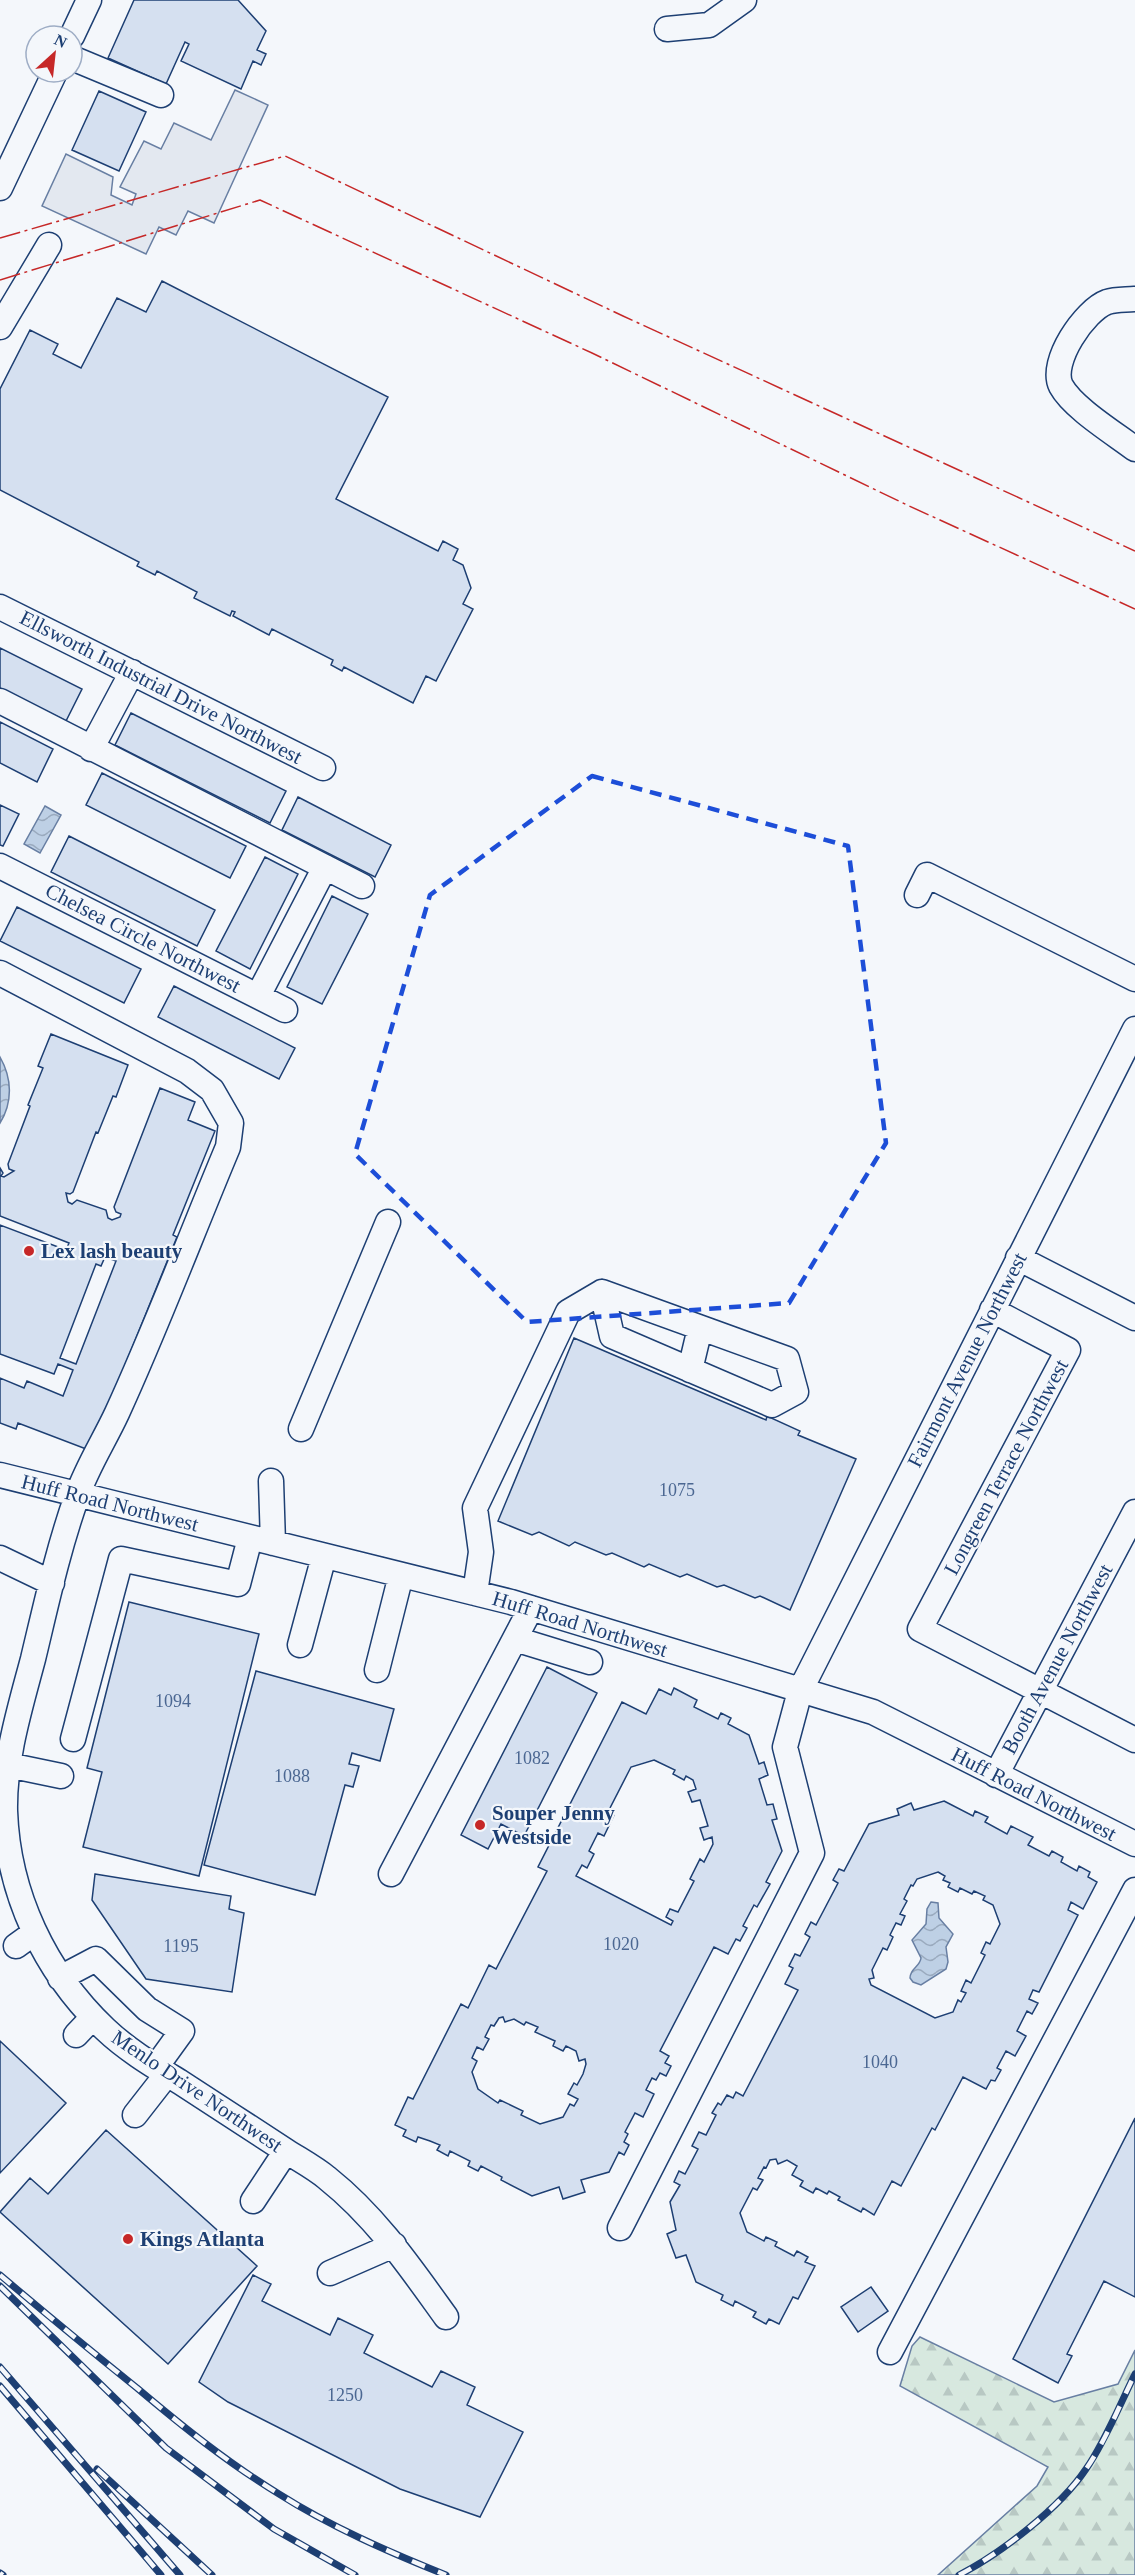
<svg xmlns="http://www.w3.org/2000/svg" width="1135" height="2575" font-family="'Times New Roman',serif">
	<defs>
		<pattern id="forest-firs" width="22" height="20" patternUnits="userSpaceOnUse" patternTransform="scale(1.5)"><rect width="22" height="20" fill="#d7e8df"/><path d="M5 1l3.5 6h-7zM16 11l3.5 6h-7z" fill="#b8c8c3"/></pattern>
		<pattern id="water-waves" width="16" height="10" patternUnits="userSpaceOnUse" patternTransform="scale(1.5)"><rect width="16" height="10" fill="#bed0e5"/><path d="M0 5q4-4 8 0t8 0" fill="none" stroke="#9aaabe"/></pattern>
	</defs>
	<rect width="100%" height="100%" fill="#f4f7fb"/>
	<path fill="url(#forest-firs)" stroke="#687fa3" stroke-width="1.5" d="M 920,2337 L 1054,2402 L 1118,2384 L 1135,2350 L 1135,2575 L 938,2575 L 1037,2486 L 1048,2467 L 900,2386 L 912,2346 Z"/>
	<path fill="#e3e8f0" stroke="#687fa3" stroke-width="1.5" d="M 235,90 L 268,105 L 214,223 L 188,211 L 176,235 L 159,227 L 146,254 L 42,206 L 66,154 L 113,177 L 111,195 L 132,205 L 136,194 L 120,187 L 144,141 L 161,149 L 174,123 L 211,140 Z"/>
	<path fill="url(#water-waves)" stroke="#687fa3" stroke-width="1.5" d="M 45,806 L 61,815 L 40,853 L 24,844 Z
		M 0,1057 C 12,1078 13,1102 0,1123 Z
		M 931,1902 L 938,1903 L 939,1918 L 953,1934 L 946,1947 L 948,1962 L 946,1969 L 921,1985 L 913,1982 L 910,1978 C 910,1968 920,1967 921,1958 L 912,1940 L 926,1924 L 927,1909 Z"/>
	<path fill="#d5e0f0" stroke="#1d3f73" stroke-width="1.5" fill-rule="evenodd" d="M 134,0 L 238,0 L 266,31 L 257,50 L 266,54 L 261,65 L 253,61 L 241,89 L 181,61 L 189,44 L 185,42 L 166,84 L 108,58 Z
		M 99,91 L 146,112 L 119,171 L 72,150 Z
		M 162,281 L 388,397 L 336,499 L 438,551 L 443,541 L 458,549 L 453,560 L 463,565 L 471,588 L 463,604 L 473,609 L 436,681 L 426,676 L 413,703 L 344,667 L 342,671 L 331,665 L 333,660 L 272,629 L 269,635 L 233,616 L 235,612 L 232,611 L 230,616 L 194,598 L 197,592 L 157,571 L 155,575 L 137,566 L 139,562 L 0,490 L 0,389 L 30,330 L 58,344 L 53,354 L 81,368 L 117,298 L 146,312 Z
		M 0,648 L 82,689 L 66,721 L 0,688 Z
		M 131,713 L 286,791 L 270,823 L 115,745 Z
		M 0,722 L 53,749 L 37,782 L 0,763 Z
		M 102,773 L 246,846 L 230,878 L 86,805 Z
		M 298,797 L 391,845 L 375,877 L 282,830 Z
		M 0,805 L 19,814 L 3,846 L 0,845 Z
		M 69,836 L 215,910 L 197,946 L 51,872 Z
		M 265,857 L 298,874 L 250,969 L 216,951 Z
		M 332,896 L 368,914 L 322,1004 L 287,987 Z
		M 17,907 L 141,969 L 124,1003 L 0,941 Z
		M 174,986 L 295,1048 L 279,1079 L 158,1017 Z
		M 51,1034 L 128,1065 L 116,1097 L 113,1096 L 98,1133 L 96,1132 L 73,1192 L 70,1194 L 66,1193 L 68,1202 L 72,1204 L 77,1200 L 106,1210 L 108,1218 L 112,1220 L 120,1217 L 121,1214 L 116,1212 L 114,1207 L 160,1088 L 195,1102 L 188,1120 L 215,1131 L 173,1235 L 177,1237 L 111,1400 L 94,1452 L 18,1423 L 16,1429 L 0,1423 L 0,1378 L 24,1388 L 27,1381 L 63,1396 L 73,1370 L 58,1364 L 54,1374 L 0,1354 L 0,1225 L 66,1250 L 69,1243 L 0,1216 L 0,1168 L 3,1173 L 1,1176 L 4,1177 L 14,1171 L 9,1169 L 8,1164 L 30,1106 L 28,1105 L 43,1068 L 38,1066 ZM 105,1257 L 116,1261 L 76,1364 L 60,1358 L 96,1264 L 101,1266 Z
		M 574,1338 L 766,1420 L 767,1416 L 800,1431 L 798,1435 L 856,1459 L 790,1610 L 760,1596 L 755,1598 L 724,1585 L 717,1587 L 687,1574 L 680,1577 L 649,1564 L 644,1567 L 612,1553 L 606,1555 L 575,1542 L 569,1546 L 539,1532 L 532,1535 L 498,1521 Z
		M 129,1602 L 259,1634 L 199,1876 L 83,1847 L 102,1772 L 87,1768 Z
		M 547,1667 L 597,1693 L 524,1836 L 501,1824 L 488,1849 L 461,1835 Z
		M 256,1671 L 394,1709 L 380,1761 L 352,1753 L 349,1764 L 359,1766 L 353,1787 L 345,1785 L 315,1895 L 204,1865 Z
		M 674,1688 L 697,1700 L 694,1707 L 718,1719 L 721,1713 L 731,1718 L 728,1724 L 749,1735 L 759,1764 L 764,1762 L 768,1775 L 759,1779 L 767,1805 L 773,1804 L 777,1819 L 772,1820 L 782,1851 L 766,1882 L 770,1884 L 757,1907 L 754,1905 L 743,1926 L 747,1928 L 740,1941 L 736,1939 L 728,1954 L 714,1947 L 660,2051 L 669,2056 L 665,2063 L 671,2066 L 666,2076 L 660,2073 L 656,2080 L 652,2078 L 646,2090 L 654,2094 L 643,2117 L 635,2113 L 625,2132 L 628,2134 L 624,2142 L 629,2145 L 624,2155 L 619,2152 L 609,2172 L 581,2180 L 585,2192 L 563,2199 L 559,2187 L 532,2196 L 501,2180 L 502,2177 L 481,2166 L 478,2171 L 468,2166 L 470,2161 L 450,2151 L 448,2156 L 437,2150 L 440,2145 L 430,2141 L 418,2137 L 416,2142 L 403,2136 L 406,2130 L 395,2125 L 408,2097 L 413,2099 L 461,2004 L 468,2008 L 489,1965 L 496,1969 L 547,1871 L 538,1867 L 622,1702 L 646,1714 L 659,1689 L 671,1695 ZM 654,1760 L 675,1770 L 673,1774 L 684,1780 L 686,1776 L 693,1780 L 696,1789 L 688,1792 L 692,1802 L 700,1800 L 708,1826 L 700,1828 L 704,1840 L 712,1837 L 713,1844 L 704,1862 L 700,1859 L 690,1879 L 694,1881 L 678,1912 L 670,1909 L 666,1917 L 673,1921 L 671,1925 L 576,1876 L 582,1865 L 587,1868 L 594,1854 L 589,1851 L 598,1833 L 604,1836 L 614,1815 L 608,1812 L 631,1767 ZM 503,2017 L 505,2022 L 514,2019 L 524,2025 L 526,2022 L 538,2027 L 535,2032 L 555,2041 L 553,2046 L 563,2051 L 566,2046 L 576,2051 L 579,2061 L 585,2059 L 586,2064 L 583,2074 L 577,2085 L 574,2083 L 568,2094 L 578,2099 L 574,2106 L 570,2104 L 563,2117 L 540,2124 L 521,2115 L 523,2111 L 500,2100 L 498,2103 L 478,2089 L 472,2072 L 477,2061 L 472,2058 L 477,2047 L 483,2050 L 489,2039 L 485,2037 L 491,2025 L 494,2026 L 499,2018 Z
		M 944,1801 L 973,1816 L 975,1811 L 988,1817 L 985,1822 L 1007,1834 L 1011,1826 L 1033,1837 L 1028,1845 L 1049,1856 L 1052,1851 L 1063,1857 L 1061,1862 L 1077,1871 L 1079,1866 L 1090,1872 L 1088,1877 L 1097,1882 L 1083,1909 L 1071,1902 L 1068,1910 L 1078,1915 L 1039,1992 L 1033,1990 L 1029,1999 L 1038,2003 L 1032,2014 L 1027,2011 L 1017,2031 L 1026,2036 L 1015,2056 L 1006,2051 L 997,2068 L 1001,2070 L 995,2081 L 991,2080 L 986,2089 L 963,2077 L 935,2130 L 932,2128 L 901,2186 L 892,2181 L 874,2215 L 863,2208 L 861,2212 L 838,2200 L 840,2197 L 829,2191 L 827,2194 L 816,2188 L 813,2193 L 800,2186 L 803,2181 L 792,2175 L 797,2166 L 787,2160 L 778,2164 L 776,2159 L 770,2160 L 766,2168 L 764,2167 L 758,2178 L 763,2180 L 757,2190 L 753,2188 L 740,2213 L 747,2232 L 764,2241 L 766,2237 L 777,2242 L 775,2246 L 794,2256 L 797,2251 L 808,2257 L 805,2262 L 815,2266 L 798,2299 L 793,2297 L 779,2324 L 769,2319 L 766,2324 L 753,2317 L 756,2312 L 735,2301 L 733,2306 L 721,2300 L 723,2295 L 696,2282 L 686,2255 L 676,2258 L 667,2234 L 676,2230 L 670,2202 L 680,2185 L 674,2182 L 679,2171 L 685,2174 L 698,2149 L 692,2146 L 699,2132 L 706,2135 L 716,2115 L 712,2113 L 718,2103 L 721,2105 L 727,2095 L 733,2098 L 736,2092 L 743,2096 L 798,1990 L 785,1984 L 793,1968 L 789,1966 L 795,1954 L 800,1956 L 810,1937 L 805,1934 L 811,1922 L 816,1925 L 838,1883 L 833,1880 L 839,1869 L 844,1871 L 869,1824 L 899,1815 L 897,1809 L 911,1803 L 914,1810 ZM 938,1872 L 945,1876 L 943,1880 L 950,1883 L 948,1887 L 958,1892 L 960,1888 L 972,1894 L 974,1891 L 985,1896 L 983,1900 L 993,1905 L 1000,1924 L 990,1944 L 986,1942 L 981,1953 L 985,1955 L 971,1983 L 966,1980 L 961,1991 L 966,1993 L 961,2002 L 958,2000 L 953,2012 L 935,2018 L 871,1985 L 869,1979 L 874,1978 L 872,1970 L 883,1948 L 887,1950 L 893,1937 L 890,1935 L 896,1923 L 901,1925 L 905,1916 L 900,1914 L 907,1901 L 904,1899 L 911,1885 L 913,1886 L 917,1879 Z
		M 95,1874 L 231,1896 L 229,1909 L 244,1913 L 232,1992 L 146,1979 L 92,1900 Z
		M 0,2041 L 66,2103 L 0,2173 Z
		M 1135,2118 L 1135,2297 L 1104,2281 L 1067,2354 L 1072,2356 L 1058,2383 L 1013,2359 Z
		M 106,2130 L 257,2266 L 168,2364 L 0,2212 L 30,2178 L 48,2194 Z
		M 253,2275 L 271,2284 L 262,2301 L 330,2335 L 338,2318 L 373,2335 L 364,2353 L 432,2387 L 441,2371 L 475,2387 L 467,2405 L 523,2432 L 480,2517 L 400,2489 L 228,2402 L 199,2382 Z
		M 871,2287 L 888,2311 L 858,2332 L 841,2307 Z"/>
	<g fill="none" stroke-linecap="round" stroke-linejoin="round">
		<g stroke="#1d3f73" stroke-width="27">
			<path id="minor" d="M 667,29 L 709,25 L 744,0
				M 72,36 L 89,0
				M 72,58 L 161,95
				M 0,188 L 55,72
				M 1135,299 C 1126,300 1116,299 1107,302 C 1085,310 1049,362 1061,386 C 1073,408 1114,433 1135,449
				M 0,327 L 49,245
				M 0,607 L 323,768
				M 0,701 L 362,886
				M 91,749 L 132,672
				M 0,866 L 285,1010
				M 917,895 L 927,875 L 1135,979
				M 0,973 L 187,1071 L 212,1090 L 231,1123 L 228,1147 C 191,1235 157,1326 117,1413 C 104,1441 87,1467 77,1496 C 58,1549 46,1605 33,1659 C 20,1708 4,1759 5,1811 C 8,1894 45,1972 105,2029 C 127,2050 154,2066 180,2082 C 215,2105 251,2128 286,2151 C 300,2160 315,2168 327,2178 C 376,2217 410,2267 446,2317
				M 258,996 L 325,867
				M 1018,1258 L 1135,1318
				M 992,1310 L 1068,1350 L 920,1629 L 1135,1740
				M 690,1370 L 700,1328
				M 301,1429 L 388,1222
				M 0,1475 L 511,1602 L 873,1712 L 1135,1844
				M 271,1481 L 273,1543
				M 0,1558 L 52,1583
				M 475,1593 L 481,1552 L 475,1508 L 568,1312 L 602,1292 L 787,1359 L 796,1392 L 772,1405 L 612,1336 L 602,1292
				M 515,1639 L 590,1662
				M 300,1645 L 324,1556
				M 377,1670 L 401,1575
				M 73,1739 L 121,1559 L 238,1584 L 250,1538
				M 8,1765 L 61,1776
				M 996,1775 L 1135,1512
				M 391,1874 L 531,1608
				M 16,1946 L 34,1933
				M 60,1978 L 96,1959 L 147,2009 L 182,2031 L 156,2067
				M 76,2035 L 93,2017
				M 135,2115 L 167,2074
				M 253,2201 L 286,2151
				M 620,2228 L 812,1853 L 785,1747 L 800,1691 L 1135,1029
				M 330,2273 L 394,2245
				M 890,2352 L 1135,1890"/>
		</g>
		<use href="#minor" stroke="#f4f7fb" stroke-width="24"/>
		<g stroke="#1d3f73" stroke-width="7">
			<path id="rail" d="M 0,2275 C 45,2313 91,2351 137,2388 C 182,2426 228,2463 279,2494 C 331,2527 389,2552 446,2575
				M 0,2286 L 166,2448 L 274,2529 L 355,2575
				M 0,2367 L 180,2575
				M 0,2386 L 161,2575
				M 97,2469 L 212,2575
				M 0,2573 L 3,2575
				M 959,2575 C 1000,2554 1060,2508 1086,2469 C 1105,2442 1120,2404 1135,2374"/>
		</g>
		<use href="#rail" stroke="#f4f7fb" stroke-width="4.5" stroke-dasharray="14" stroke-linecap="butt"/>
		<path stroke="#c62828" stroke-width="1.5" stroke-dasharray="21 4.5 3 4.5" stroke-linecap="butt" d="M 0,238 L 285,156 L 623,316 L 1135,551
			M 0,280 L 260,200 L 592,353 L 907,505 L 1135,609"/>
	</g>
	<path fill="none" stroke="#1d4ed8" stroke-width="4.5" stroke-dasharray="12 8" stroke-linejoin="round" d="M 592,776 L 848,846 L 886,1143 L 789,1303 L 527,1322 L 355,1154 L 430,895 Z"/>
	<g fill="#c62828" stroke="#f4f7fb" stroke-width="2">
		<circle cx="29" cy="1251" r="6"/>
		<circle cx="480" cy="1825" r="6"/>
		<circle cx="128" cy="2239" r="6"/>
	</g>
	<g text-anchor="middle" stroke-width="4.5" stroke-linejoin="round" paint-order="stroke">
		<g font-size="18" fill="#4b6792">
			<text x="677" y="1496">1075</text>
			<text x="173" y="1707">1094</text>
			<text x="532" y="1764">1082</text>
			<text x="292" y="1782">1088</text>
			<text x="621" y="1950">1020</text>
			<text x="181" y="1952">1195</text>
			<text x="880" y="2068">1040</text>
			<text x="345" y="2401">1250</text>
		</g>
		<g font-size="21" fill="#1d3f73" stroke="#f4f7fb">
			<text transform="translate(161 687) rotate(27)" y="7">Ellsworth Industrial Drive Northwest</text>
			<text transform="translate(143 938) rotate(27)" y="7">Chelsea Circle Northwest</text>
			<text transform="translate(967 1360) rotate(-63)" y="7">Fairmont Avenue Northwest</text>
			<text transform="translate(1006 1467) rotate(-62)" y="7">Longreen Terrace Northwest</text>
			<text transform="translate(110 1503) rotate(14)" y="7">Huff Road Northwest</text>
			<text transform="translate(580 1624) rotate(17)" y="7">Huff Road Northwest</text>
			<text transform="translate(1057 1659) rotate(-62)" y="7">Booth Avenue Northwest</text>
			<text transform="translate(1034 1794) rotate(27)" y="7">Huff Road Northwest</text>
			<text transform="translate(197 2091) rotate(34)" y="7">Menlo Drive Northwest</text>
		</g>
		<g font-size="21" font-weight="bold" fill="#1d3f73" stroke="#f4f7fb" text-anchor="start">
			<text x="41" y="1258">Lex lash beauty</text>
			<text x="492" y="1820">Souper Jenny<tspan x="492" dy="24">Westside</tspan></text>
			<text x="140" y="2246">Kings Atlanta</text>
		</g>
	</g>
	<g transform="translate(54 54) rotate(27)"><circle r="28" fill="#f4f7fb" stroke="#9eadc5" stroke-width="1.5"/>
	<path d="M0-4.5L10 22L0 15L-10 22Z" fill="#c62828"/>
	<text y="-9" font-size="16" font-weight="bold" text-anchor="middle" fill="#1d3f73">N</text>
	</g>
</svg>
